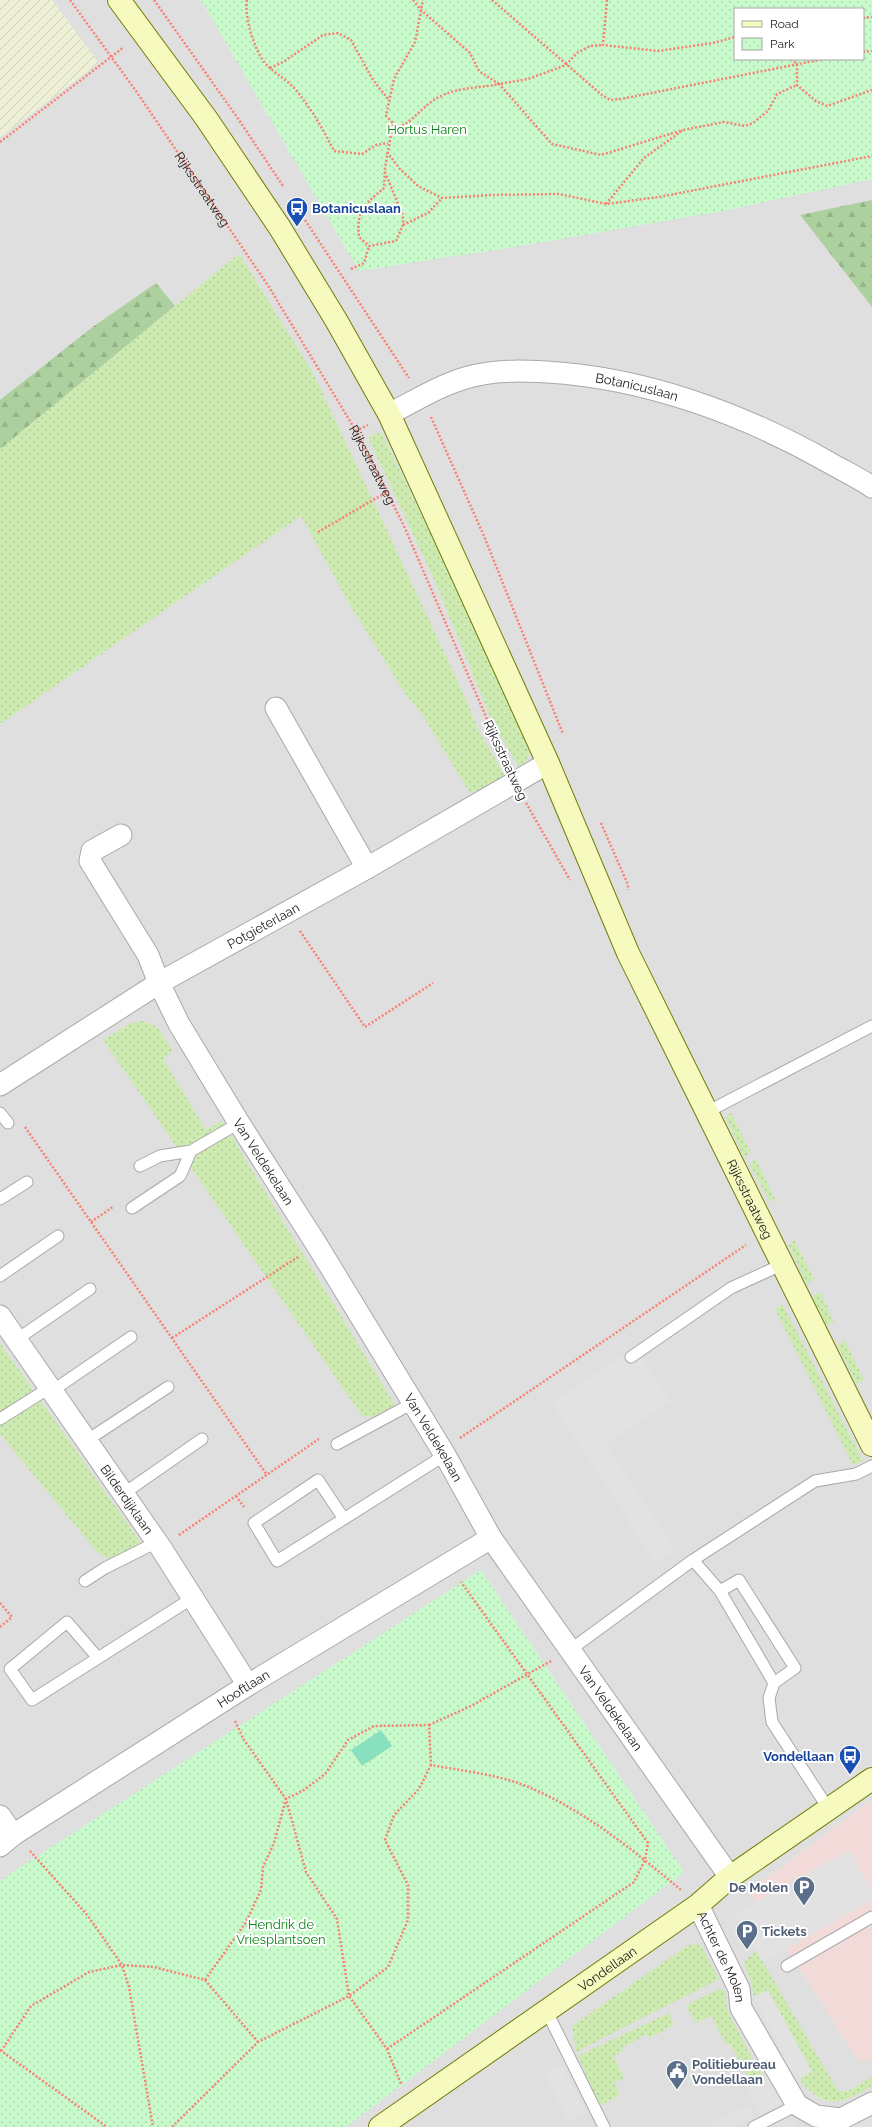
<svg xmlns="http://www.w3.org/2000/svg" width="872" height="2127" font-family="Raleway,sans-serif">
	<defs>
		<pattern id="farmland-furrows" width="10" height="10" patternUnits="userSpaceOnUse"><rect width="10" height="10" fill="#eef0d5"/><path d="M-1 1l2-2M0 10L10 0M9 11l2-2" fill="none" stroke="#ccceb7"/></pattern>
		<pattern id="grass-dots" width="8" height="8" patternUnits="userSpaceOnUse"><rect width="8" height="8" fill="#cdebb0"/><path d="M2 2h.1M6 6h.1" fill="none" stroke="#b0c997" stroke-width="1.8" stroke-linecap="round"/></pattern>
		<pattern id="forest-firs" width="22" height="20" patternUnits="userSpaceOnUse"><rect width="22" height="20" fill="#add19e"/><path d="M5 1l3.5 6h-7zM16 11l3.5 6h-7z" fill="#95b388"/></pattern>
		<pattern id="park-dots" width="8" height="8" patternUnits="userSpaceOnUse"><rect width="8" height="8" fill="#c8facc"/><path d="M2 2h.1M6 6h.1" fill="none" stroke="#acd6af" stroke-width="1.8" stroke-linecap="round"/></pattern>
	</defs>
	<rect width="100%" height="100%" fill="#f2efe9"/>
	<path fill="#e0dfdf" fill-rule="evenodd" d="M 29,0 L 872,0 L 872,1800 L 749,1891 L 860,2062 L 872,2059 L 872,2127 L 0,2127 L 0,114 ZM 735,9 L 863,9 L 863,59 L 735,59 Z"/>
	<path fill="#f2dad9" d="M 872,1800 L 872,2059 L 860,2062 L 749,1891 Z"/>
	<path fill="url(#farmland-furrows)" d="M 0,0 L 52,0 L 99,63 L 0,137 Z"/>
	<path fill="url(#grass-dots)" d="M 239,254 L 313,373 L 466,699 L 477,728 L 507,779 L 470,793 L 421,713 L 406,695 L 348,602 L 301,516 L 0,724 L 0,449 Z
		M 381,432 L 446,565 L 530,752 L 524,767 L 520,769 L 492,721 L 434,579 L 368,437 Z
		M 143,1021 L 157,1027 L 173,1051 L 163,1059 L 206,1130 L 222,1121 L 395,1405 L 373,1417 L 362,1416 L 103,1040 L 131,1023 Z
		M 731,1113 L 751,1153 L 744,1157 L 726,1117 Z
		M 756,1159 L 776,1202 L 769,1200 L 749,1164 Z
		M 794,1240 L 814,1279 L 807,1284 L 789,1245 Z
		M 820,1292 L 834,1322 L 826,1325 L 812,1297 Z
		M 783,1305 L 785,1309 L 863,1461 L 853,1465 L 775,1309 Z
		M 845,1341 L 864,1380 L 857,1384 L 837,1345 Z
		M 0,1343 L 141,1543 L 118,1557 L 106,1558 L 97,1552 L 0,1434 Z
		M 695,1944 L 701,1946 L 719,1979 L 576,2052 L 572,2027 L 579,2021 L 687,1946 Z
		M 756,1950 L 838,2091 L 848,2091 L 872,2077 L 872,2086 C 842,2103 827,2112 801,2081 L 802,2077 L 812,2072 L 768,1990 L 754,1997 L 751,1983 L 744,1963 Z
		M 720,1989 L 725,1991 L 727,2010 L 763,2078 L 752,2084 L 730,2043 L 726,2045 L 711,2016 L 696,2023 L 687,2008 L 690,2003 Z
		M 669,2013 L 674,2025 L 649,2038 L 647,2034 L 622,2048 L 623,2051 L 613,2056 L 624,2078 L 614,2083 L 620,2095 L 599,2106 L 578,2056 Z"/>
	<path fill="url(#forest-firs)" d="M 872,200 L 872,307 L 800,215 Z
		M 156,283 L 175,306 L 0,449 L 0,400 L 94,326 Z"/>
	<path fill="url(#park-dots)" fill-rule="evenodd" d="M 201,0 L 872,0 L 872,179 L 718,212 L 507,248 L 359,271 ZM 735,9 L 863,9 L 863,59 L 735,59 Z
		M 481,1570 L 684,1872 L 346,2127 L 0,2127 L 0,1882 L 13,1872 Z"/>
	<path fill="#88e0be" d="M 381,1730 L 392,1746 L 362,1766 L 351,1750 Z"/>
	<path fill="#e2e2e2" d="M 633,1348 L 671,1400 L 606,1444 L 675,1549 L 655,1562 L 552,1403 Z
		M 849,1850 L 872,1890 L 872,1900 L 763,1962 L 735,1914 Z
		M 768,1990 L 812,2072 L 796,2080 L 754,1997 Z
		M 561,2065 L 586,2113 L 569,2121 L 544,2073 Z
		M 767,2075 L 783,2103 L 761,2114 L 746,2087 Z
		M 749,2105 L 755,2116 L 732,2127 L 704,2127 Z
		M 872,2115 L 872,2127 L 849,2127 Z
		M 790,2116 L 796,2127 L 772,2127 Z"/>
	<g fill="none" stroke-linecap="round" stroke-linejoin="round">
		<g stroke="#a9a9a9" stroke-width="13">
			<path id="lane" d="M 707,1112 L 872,1026
				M 0,1113 L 8,1123
				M 140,1166 L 160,1156 L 191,1151 L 239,1123
				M 0,1199 L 27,1182
				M 132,1208 L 180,1176 L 191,1151
				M 0,1276 L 58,1236
				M 16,1340 L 90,1289
				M 631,1357 L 731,1288 L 781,1265
				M 52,1391 L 131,1337
				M 0,1419 L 49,1388
				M 86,1441 L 168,1387
				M 337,1444 L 413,1403
				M 123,1494 L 202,1439
				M 344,1519 L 318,1480 L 254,1523 L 277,1561 L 445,1455
				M 693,1560 L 720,1591 L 739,1580 L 795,1668 L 774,1683 L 720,1591
				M 85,1581 L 105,1568 L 157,1542
				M 570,1650 L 693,1560 L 815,1481 L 856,1474 L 872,1466
				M 98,1658 L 67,1622 L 10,1669 L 32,1700 L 194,1597
				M 774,1683 L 769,1698 L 772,1722 L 828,1808
				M 787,1966 L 872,1917
				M 546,2010 L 604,2127
				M 754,2127 L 797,2105"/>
		</g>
		<g stroke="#a9a9a9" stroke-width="23">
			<g id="street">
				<path id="s2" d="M 389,414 C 419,399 449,379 483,374 C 504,370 525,371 547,372 C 646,378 744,414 830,463 C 844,471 859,478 872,487"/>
				<path d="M 276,708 L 367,868"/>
				<path id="s3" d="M 121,835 L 92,851 L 90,861 L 148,955 L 159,983 L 179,1024 L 239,1123 L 317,1245 L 445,1455 L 491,1538 L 730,1877"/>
				<path id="s4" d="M 0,1085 L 159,983 L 367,868 L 548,763"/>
				<path id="s5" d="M 0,1316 L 161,1548 L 248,1685"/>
				<path d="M 0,1816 L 13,1835"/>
				<path id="s6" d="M 0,1846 L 13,1835 L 248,1685 L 491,1538"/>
				<path id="s7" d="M 698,1905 L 739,1989 L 741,2008 L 797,2105 L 816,2116 L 841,2119 L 872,2103"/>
			</g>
		</g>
		<g stroke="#707d05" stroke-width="24">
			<g id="secondary">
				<path id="s8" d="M 119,0 L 206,118 L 280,228 L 336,320 L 389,414 L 548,763 L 628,953 L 872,1445"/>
				<path id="s9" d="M 380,2127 L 698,1905 L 730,1877 L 872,1779"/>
			</g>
		</g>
		<g stroke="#fa8072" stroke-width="2.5" stroke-dasharray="2 2" stroke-linecap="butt">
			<path id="s1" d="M 70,0 L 136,91 L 269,287 L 356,431 L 404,526 L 505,761"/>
			<path d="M 154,0 L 239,120 L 283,186"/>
			<path d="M 247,0 C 244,16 255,54 267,65 C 276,74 287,80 295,89 C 311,108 323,129 334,151 L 362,154 L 376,145 L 388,143"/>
			<path d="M 413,0 L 421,10 L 470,53 L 479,71 L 499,84 L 528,79 L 566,65 L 577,53 L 590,46 L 603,45"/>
			<path d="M 492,0 L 602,95 L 610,100 L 621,99 L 824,59"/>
			<path d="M 607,0 L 603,45 L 658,51 L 713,43 L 735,37"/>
			<path d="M 863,18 L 872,17"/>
			<path d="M 863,52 L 872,51"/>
			<path d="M 791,59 L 797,64 L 797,85 L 816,101 L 827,106 L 872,90"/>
			<path d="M 270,68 L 283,62 L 323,35 L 338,33 L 351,40 L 373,80 L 389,100"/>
			<path d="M 391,130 C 411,126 423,104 441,96 C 459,87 480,88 499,84 L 552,144 L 601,155 L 683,130"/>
			<path d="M 0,142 L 124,47"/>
			<path d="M 387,152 L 400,169 L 418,186 L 442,198 L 492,195 L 559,194 L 606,204 L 659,197 L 872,156"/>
			<path d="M 385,172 L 403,216 L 403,225 L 396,241 L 369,246 L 359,237 C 356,210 365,204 384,188 L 385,168 L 393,123 L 386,116 L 394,79 L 415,42 L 423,0"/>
			<path d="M 606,204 L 644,158 L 683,130 L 724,122 L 745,126 L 753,123 L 768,111 L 777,94 L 797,85"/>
			<path d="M 305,220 L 409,378"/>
			<path d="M 403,225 L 428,213 L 442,198"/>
			<path d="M 351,269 L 364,263 L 369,246"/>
			<path d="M 431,417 L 484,536 L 563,734"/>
			<path d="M 356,431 L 368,425"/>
			<path d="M 318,532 L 387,492"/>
			<path d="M 526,803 L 570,880"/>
			<path d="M 601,823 L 628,885 L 628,890"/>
			<path d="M 300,931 L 365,1027 L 433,983"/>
			<path d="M 25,1127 L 267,1475"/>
			<path d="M 91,1222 L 114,1206"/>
			<path d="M 172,1338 L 298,1257"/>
			<path d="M 460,1438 L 746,1245"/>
			<path d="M 236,1496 L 244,1507"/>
			<path d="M 179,1535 L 319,1439"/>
			<path d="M 0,1603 L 12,1617 L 0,1627"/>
			<path d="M 235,1721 L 244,1740 L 286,1799 L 306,1872 L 337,1919 L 349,1996 L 387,2049 L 401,2084"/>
			<path d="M 429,1725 L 471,1706 L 551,1661"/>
			<path d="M 30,1851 L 88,1916 L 122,1965 L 129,1987 L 153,2127"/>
			<path d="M 205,1980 L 258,2042"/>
			<path d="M 387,2049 L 634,1882 L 645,1860 L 648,1843 L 461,1582"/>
			<path d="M 0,2050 L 107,2127"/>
			<path d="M 1,2051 L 31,2006 L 89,1972 L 122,1965 L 154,1967 L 205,1980 L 246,1922 L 261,1890 L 263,1867 L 274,1843 L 286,1799 L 304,1790 L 325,1774 L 348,1740 L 374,1726 L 429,1725 L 431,1765 C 458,1770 492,1774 518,1783 C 578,1805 632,1849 681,1890"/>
			<path d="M 172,2127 L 258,2042 L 349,1996 L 388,1967 L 408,1920 L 408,1885 L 385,1840 L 394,1815 L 419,1789 L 431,1765"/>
		</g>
		<use href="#lane" stroke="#fff" stroke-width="11"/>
		<use href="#street" stroke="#fff" stroke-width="21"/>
		<use href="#secondary" stroke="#f7fabf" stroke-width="22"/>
	</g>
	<defs>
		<g id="bus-pin" transform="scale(1.15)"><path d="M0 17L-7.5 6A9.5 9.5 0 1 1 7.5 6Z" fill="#1a4fb4" stroke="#fff"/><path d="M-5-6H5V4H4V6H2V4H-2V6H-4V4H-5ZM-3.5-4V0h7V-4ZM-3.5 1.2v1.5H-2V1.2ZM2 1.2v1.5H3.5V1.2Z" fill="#fff"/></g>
		<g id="parking-pin" transform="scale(1.15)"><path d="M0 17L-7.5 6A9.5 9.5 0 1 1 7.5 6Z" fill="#5c6f8a" stroke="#fff"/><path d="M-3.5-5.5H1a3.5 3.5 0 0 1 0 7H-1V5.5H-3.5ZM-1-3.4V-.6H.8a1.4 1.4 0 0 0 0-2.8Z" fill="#fff"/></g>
		<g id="civic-pin" transform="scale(1.15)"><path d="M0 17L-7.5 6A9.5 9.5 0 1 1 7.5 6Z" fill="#5c6f8a" stroke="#fff"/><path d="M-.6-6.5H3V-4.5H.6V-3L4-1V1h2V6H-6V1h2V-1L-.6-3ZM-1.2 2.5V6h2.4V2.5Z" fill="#fff"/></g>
	</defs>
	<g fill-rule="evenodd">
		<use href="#bus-pin" x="297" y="208"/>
		<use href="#bus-pin" x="850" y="1756"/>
		<use href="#parking-pin" x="804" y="1887"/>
		<use href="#parking-pin" x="747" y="1931"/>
		<use href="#civic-pin" x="677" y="2071"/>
	</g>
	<g text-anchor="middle" stroke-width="4" stroke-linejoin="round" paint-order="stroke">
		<g font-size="13" fill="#0c8416" stroke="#fff">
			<text x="427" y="134">Hortus Haren</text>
			<text x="281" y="1929">Hendrik de<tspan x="281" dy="15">Vriesplantsoen</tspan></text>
		</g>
		<g font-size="13" fill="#222" stroke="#fff">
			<text dy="5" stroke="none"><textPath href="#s1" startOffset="231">Rijksstraatweg</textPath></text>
			<text dy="5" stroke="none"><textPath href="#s2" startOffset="258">Botanicuslaan</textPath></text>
			<text dy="5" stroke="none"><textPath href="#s1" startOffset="555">Rijksstraatweg</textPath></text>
			<text transform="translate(506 760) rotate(65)" y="5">Rijksstraatweg</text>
			<text dy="5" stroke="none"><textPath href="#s4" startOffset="308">Potgieterlaan</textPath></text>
			<text dy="5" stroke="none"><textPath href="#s3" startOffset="391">Van Veldekelaan</textPath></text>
			<text dy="5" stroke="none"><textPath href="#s8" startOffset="1359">Rijksstraatweg</textPath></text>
			<text dy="5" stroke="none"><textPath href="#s3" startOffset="715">Van Veldekelaan</textPath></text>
			<text dy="5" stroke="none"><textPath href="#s5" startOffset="223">Bilderdijklaan</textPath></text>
			<text dy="5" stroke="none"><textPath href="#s6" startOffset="290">Hooftlaan</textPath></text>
			<text dy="5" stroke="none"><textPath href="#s3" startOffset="1039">Van Veldekelaan</textPath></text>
			<text dy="5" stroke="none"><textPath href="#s7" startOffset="57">Achter de Molen</textPath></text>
			<text dy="5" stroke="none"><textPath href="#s9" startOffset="277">Vondellaan</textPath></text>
		</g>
		<g font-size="13" font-weight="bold" fill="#164399" stroke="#fff" text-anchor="start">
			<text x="312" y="213">Botanicuslaan</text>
			<text x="834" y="1761" text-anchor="end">Vondellaan</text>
		</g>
		<g font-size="13" font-weight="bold" fill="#4e5e75" stroke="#fff" text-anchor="start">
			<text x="788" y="1892" text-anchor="end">De Molen</text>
			<text x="762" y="1936">Tickets</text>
			<text x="692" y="2069">Politiebureau<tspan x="692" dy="15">Vondellaan</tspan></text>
		</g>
	</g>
	<rect x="734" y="8" width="130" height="52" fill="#ffffff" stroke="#a7a7a7"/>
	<rect x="742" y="21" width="20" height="6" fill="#f7fabf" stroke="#a7a7a7"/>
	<text x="770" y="28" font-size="12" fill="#222222">Road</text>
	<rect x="742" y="38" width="20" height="12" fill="url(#park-dots)" stroke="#a7a7a7"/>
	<text x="770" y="48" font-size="12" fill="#222222">Park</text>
</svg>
